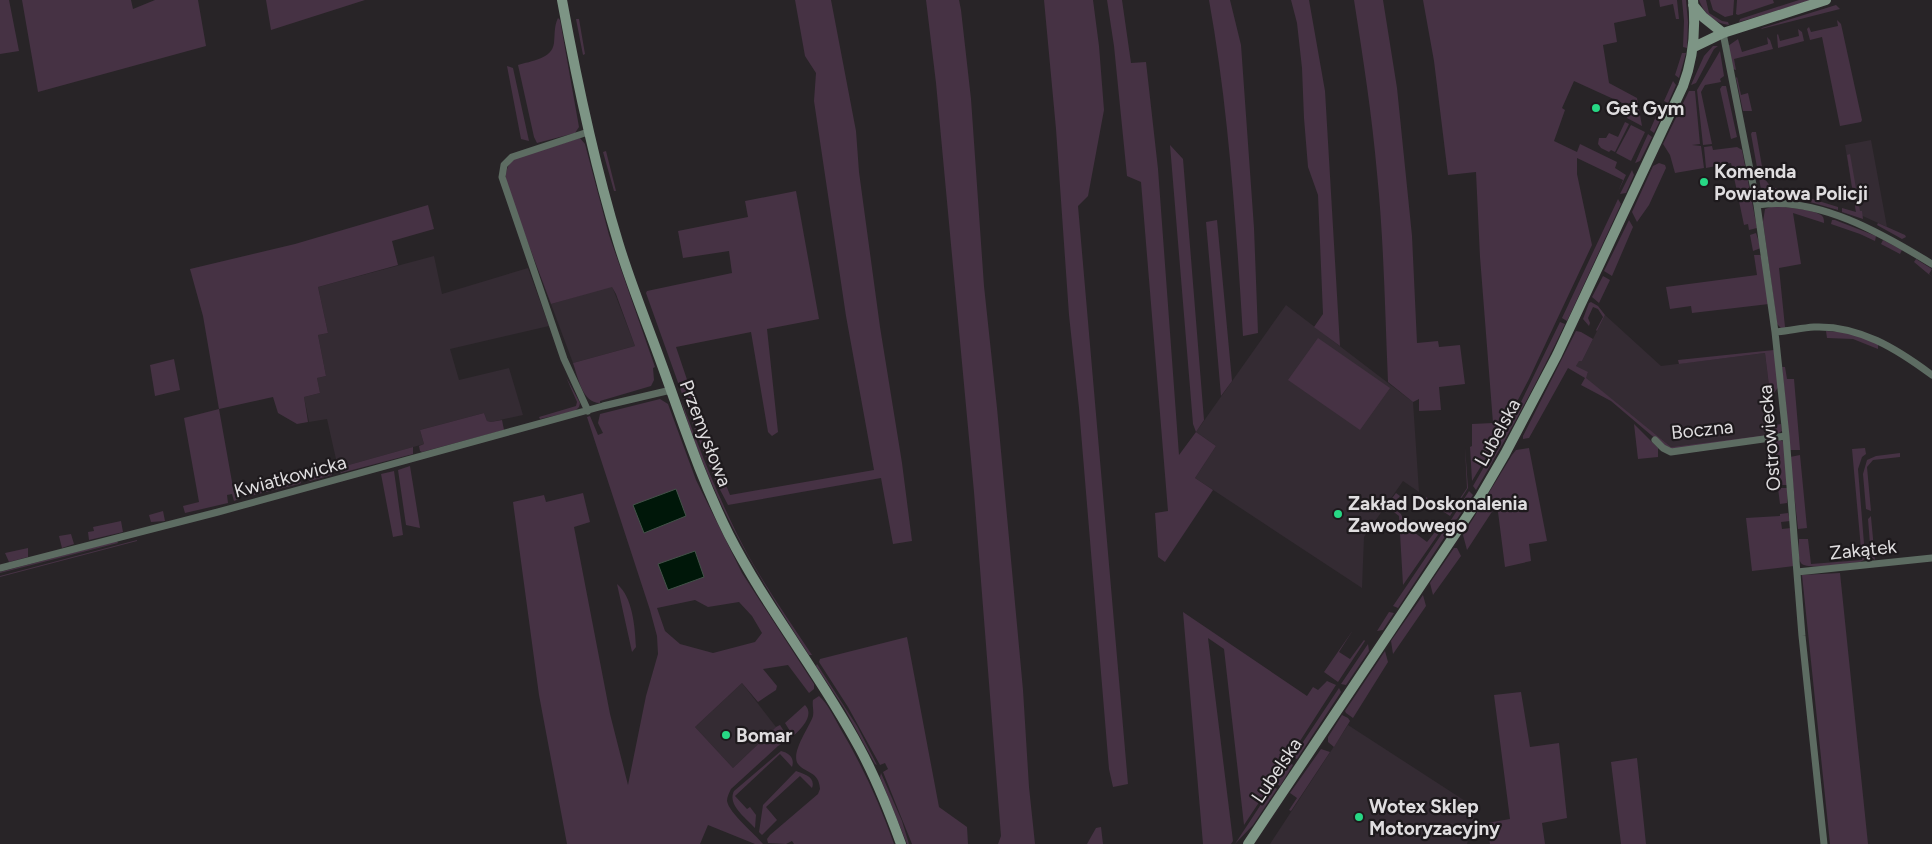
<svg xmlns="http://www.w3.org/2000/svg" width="1932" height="844" font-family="Figtree,sans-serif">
	<rect width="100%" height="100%" fill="#282427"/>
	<path fill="#342b33" d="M 1871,140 L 1887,227 L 1856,213 L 1845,145 Z
		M 434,256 L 442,294 L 528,268 L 549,326 L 450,349 L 459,380 L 509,368 L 523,415 L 491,422 L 487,421 L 484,413 L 420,430 L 424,444 L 338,468 L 327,419 L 309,422 L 304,397 L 320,393 L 317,378 L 326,376 L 318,335 L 328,333 L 318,287 Z
		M 612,286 L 635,346 L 573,363 L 551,304 Z
		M 1286,305 L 1413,402 L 1419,492 L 1403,481 L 1364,537 L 1362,588 L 1195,478 L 1216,446 L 1196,432 Z
		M 1605,315 L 1661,366 L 1765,353 L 1775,434 L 1671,447 L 1585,378 L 1588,373 L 1576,366 L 1579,360 L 1582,361 Z
		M 742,683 L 776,727 L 733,768 L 695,727 Z
		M 1348,725 L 1476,808 L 1467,844 L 1270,844 Z"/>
	<path fill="#463244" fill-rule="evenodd" d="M 0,0 L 9,0 L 19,51 L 0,54 Z
		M 22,0 L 131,0 L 133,9 L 155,0 L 198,0 L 206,46 L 38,92 Z
		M 266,0 L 365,0 L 271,30 Z
		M 795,0 L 831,0 L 856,131 L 859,172 L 880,327 L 902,463 L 912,541 L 893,544 L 881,478 L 728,505 L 716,482 L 696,433 L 646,293 L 647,291 L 732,273 L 729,251 L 683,258 L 678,231 L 748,217 L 745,201 L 796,191 L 819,319 L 767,329 L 778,432 L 772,436 L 768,432 L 751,332 L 676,347 L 704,430 L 730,495 L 874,470 L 846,316 L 814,101 L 816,73 L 805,56 Z
		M 926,0 L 959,0 L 961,10 L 971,99 L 984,286 L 997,408 L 1023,690 L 1029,787 L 1035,844 L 998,844 L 1001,836 L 974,492 L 936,83 Z
		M 1044,0 L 1093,0 L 1099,46 L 1104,110 L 1088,196 L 1078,206 L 1128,784 L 1113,787 L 1109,769 L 1079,408 L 1069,315 L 1056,129 Z
		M 1107,0 L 1122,0 L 1131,63 L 1146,62 L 1158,169 L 1179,455 L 1196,432 L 1193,424 L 1170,145 L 1183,159 L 1204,420 L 1196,432 L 1216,446 L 1195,478 L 1213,490 L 1165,562 L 1158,557 L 1155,513 L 1168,511 L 1141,182 L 1127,176 L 1114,46 Z
		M 1209,0 L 1230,0 L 1241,45 L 1254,228 L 1258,333 L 1243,336 C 1236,224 1229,111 1209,0 Z
		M 1291,0 L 1309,0 L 1325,91 L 1340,346 L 1314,327 L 1323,314 L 1318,195 L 1308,167 L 1304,118 L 1302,68 L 1297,23 Z
		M 1354,0 L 1383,0 L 1397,88 L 1412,236 L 1417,343 L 1438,341 L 1439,347 L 1460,345 L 1465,384 L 1439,387 L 1441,410 L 1419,411 L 1419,399 L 1413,402 L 1388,382 C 1385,313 1384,243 1377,173 C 1372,115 1363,58 1354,0 Z
		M 1423,0 L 1643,0 L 1646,16 L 1614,23 L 1617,42 L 1603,45 L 1609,83 L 1637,98 L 1642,126 L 1627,118 L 1631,107 L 1574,81 L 1562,108 L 1565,110 L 1554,141 L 1577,152 L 1580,144 L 1617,162 L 1615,168 L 1626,175 L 1618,192 L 1623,180 L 1577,158 L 1577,174 L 1592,245 L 1529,379 L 1495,443 L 1472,481 L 1470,447 L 1472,446 L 1472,424 L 1493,423 L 1480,257 L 1476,172 L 1448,175 L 1434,61 Z
		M 1659,0 L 1677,0 L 1679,19 L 1676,19 L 1673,4 L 1660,7 Z
		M 1682,0 L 1686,0 L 1688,22 L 1687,48 L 1683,47 L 1684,21 Z
		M 1699,0 L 1706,0 L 1709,13 L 1722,21 L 1728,22 L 1729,25 C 1714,23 1704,14 1699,0 Z
		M 1710,0 L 1734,0 L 1733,15 L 1725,17 L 1713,10 Z
		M 1737,0 L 1773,0 L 1774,3 L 1738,15 L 1736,14 Z
		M 1799,0 L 1812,0 L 1739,22 L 1740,19 Z
		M 1836,5 L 1840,9 L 1761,29 L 1762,28 Z
		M 558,18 L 560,20 L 579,127 L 575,133 L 537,143 L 534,137 L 518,65 C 531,61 552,59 554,43 C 555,34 554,26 558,18 Z
		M 576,19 L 579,19 L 585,54 L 583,55 Z
		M 1837,20 L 1841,24 L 1862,120 L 1861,122 L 1840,126 L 1822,37 L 1810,40 L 1807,29 L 1809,27 L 1811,32 L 1838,26 Z
		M 1798,29 L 1802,32 L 1804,41 L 1778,48 L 1777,35 L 1778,34 L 1780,41 L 1799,36 Z
		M 1767,37 L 1770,40 L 1773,49 L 1734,59 L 1736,70 L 1733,69 L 1728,46 L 1738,39 L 1742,52 L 1768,44 Z
		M 1713,46 L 1718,46 L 1714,49 L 1696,83 L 1691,85 L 1704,56 Z
		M 1720,51 L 1724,76 L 1720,79 L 1721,82 L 1705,85 L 1701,92 L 1712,144 L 1703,145 L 1697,90 Z
		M 1682,53 L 1686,53 L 1679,78 L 1675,75 Z
		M 507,66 L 513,68 L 529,141 L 521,139 Z
		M 1737,77 L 1741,95 L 1748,93 L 1752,111 L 1743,111 L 1736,78 Z
		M 1673,81 L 1676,85 L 1668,103 L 1664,101 Z
		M 1722,86 L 1726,86 L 1737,137 L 1731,139 L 1720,89 Z
		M 1689,91 L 1695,91 L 1700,144 L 1692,145 L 1701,146 L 1704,168 L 1675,173 L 1670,155 L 1663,144 Z
		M 1661,105 L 1666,108 L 1654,133 L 1650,130 Z
		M 1625,122 L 1629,124 L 1615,152 L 1611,150 L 1609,152 L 1601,148 L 1598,144 L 1599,138 L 1606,138 L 1609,133 L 1618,137 Z
		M 1631,125 L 1645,132 L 1631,161 L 1616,153 Z
		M 1752,132 L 1756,132 L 1764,178 L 1771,187 L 1791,192 L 1791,197 L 1765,197 L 1762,195 L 1751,134 Z
		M 1648,134 L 1652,137 L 1640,161 L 1635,163 Z
		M 580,138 L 585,144 L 609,235 L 655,367 L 653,368 L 654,380 L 651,386 L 600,401 L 600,403 C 582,403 578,377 573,363 L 635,346 L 616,294 L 612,287 L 551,304 L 508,190 C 505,177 504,170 513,159 Z
		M 1712,146 L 1713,150 L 1737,147 L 1742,150 L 1757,228 L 1749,230 L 1748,224 L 1744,225 L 1731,163 L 1706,168 L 1704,147 Z
		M 606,151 L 616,191 L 614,191 L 603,152 Z
		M 1850,154 L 1860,211 L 1862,211 L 1863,219 L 1842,212 L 1842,208 L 1856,212 L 1847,155 Z
		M 1659,163 L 1665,165 L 1666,168 L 1649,205 L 1637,222 L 1632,212 L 1653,166 Z
		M 1632,170 L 1634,175 L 1626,193 L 1620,194 Z
		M 1796,194 L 1838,207 L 1838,210 L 1796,198 Z
		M 1618,199 L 1621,204 L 1567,321 L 1562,318 Z
		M 428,205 L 434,229 L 392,241 L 398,265 L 318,287 L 328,333 L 318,335 L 326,376 L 317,378 L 320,393 L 304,397 L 308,422 L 297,424 L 278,413 L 273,397 L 219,409 L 234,493 L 238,493 L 239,499 L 234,501 L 232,494 L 227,495 L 228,503 L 185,513 L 183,506 L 199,502 L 184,418 L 219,409 L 203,316 L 190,269 L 295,244 Z
		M 1774,206 C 1784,207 1813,209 1821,215 C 1824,217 1824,220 1824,223 L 1793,213 L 1801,264 L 1779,268 L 1785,327 L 1802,327 L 1781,328 L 1777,324 L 1763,222 L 1765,209 Z
		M 1217,220 L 1232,381 L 1221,396 L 1206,222 Z
		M 1629,220 L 1633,227 L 1612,276 L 1604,271 Z
		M 1832,220 L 1835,220 L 1876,236 L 1875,241 L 1860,234 L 1831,224 Z
		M 1878,223 L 1905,235 L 1906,237 L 1902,239 L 1877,225 Z
		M 1756,233 L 1761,248 L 1753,251 L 1750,235 Z
		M 1883,240 L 1902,250 L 1900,254 L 1881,244 Z
		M 1754,255 L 1760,255 L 1762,257 L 1769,304 L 1692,313 L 1691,306 L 1670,309 L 1666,287 L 1757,275 Z
		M 1916,259 L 1932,269 L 1929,274 L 1932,277 L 1914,262 Z
		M 1603,276 L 1610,280 L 1599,303 L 1592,297 Z
		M 1591,302 L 1598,306 L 1605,315 L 1597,331 L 1596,330 L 1603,317 L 1598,309 L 1593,307 L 1588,318 L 1590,323 L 1589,326 L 1583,319 L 1589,303 Z
		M 1560,322 L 1565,324 C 1538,381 1508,436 1476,490 L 1473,486 L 1520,404 Z
		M 1576,331 L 1581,332 L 1593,339 L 1582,361 L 1579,361 L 1576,366 L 1588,372 L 1586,378 L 1671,447 L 1774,434 L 1774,425 L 1781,424 L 1782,431 L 1775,435 L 1672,450 L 1664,446 L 1611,401 L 1581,385 L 1585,378 L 1568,368 L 1529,438 L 1523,439 L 1523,436 Z
		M 1826,331 L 1851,333 L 1878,343 L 1878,349 L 1853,339 L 1827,338 Z
		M 1318,338 L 1390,388 L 1360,430 L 1288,380 Z
		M 1774,350 L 1779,386 L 1774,393 L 1770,394 L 1765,353 L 1679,364 L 1678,360 Z
		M 174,359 L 180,390 L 155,396 L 150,365 Z
		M 1782,367 L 1785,367 L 1787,379 L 1794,379 L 1800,450 L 1790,450 Z
		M 566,377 L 580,403 L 579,407 L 575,411 L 540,419 L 539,417 L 576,406 L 577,402 Z
		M 660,399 L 668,404 L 696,480 L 742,573 L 814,684 L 814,689 L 809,693 L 788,665 L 763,669 L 777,686 L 776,690 L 758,702 L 742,683 L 695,727 L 733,768 L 776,727 L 780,725 L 789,739 L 778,746 L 731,789 C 729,793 727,797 727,801 C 729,813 755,834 763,844 L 755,844 L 708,825 L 700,844 L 567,844 L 539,695 L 513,502 L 544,495 L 546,502 L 583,493 L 590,522 L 574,527 L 610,714 L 628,785 L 646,696 L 658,654 L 657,636 L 650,610 L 587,417 L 590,416 L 598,435 L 603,433 L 598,423 L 600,414 ZM 695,600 L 708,607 L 739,602 L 752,616 L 762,633 L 755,642 L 713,653 L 680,644 L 665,631 L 657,608 Z
		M 681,400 C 701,453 721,505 748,555 C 767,589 790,622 812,655 L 809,655 C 769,593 731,533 704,465 C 695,444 687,422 681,400 Z
		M 484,413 L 487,421 L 491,422 L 502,420 L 504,430 L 422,452 L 420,451 L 419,446 L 424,444 L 420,430 Z
		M 1634,424 L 1658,448 L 1658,457 L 1638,459 Z
		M 1780,440 L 1784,442 L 1788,485 L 1778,485 L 1775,441 Z
		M 413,447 L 413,454 L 341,473 L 338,468 Z
		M 1465,447 L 1468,488 L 1450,516 L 1426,500 L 1426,497 L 1450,513 L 1467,488 Z
		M 1529,448 L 1547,541 L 1529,544 L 1531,561 L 1505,567 L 1497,504 L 1467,550 L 1463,535 L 1512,455 L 1516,450 Z
		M 1865,448 L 1866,454 L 1862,457 L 1858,469 L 1865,556 L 1864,560 L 1860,562 C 1849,563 1807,571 1801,563 C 1797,558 1799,546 1799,539 L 1808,539 L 1811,564 L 1862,560 L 1852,449 Z
		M 1900,453 L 1900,457 L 1873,460 L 1867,467 L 1871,511 L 1866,509 L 1863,474 L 1867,460 L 1876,456 Z
		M 1800,455 L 1807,528 L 1798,529 L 1790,457 Z
		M 410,466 L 420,528 L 406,525 L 398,470 Z
		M 332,469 L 332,475 L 310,481 L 308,479 L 307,475 Z
		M 394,471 L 403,535 L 393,537 L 381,474 Z
		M 299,478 L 301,483 L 299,484 L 246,497 L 244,491 Z
		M 1778,488 L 1788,488 L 1787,503 L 1780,504 Z
		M 1469,491 L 1473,495 L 1457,519 L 1452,521 L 1451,520 Z
		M 1396,493 L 1400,496 L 1392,507 L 1401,514 L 1406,526 L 1427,542 L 1435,532 L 1432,530 L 1435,526 L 1441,524 L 1444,526 L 1403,585 L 1399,516 L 1386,506 Z
		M 163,511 L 165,521 L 151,522 L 149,515 Z
		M 1788,513 L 1790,521 L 1781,522 L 1782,529 L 1791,528 L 1794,566 L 1752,571 L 1746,518 L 1780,516 L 1780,514 Z
		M 1871,516 L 1871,517 L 1875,560 L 1871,557 L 1868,519 Z
		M 121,521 L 123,532 L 89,540 L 88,532 L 94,531 L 93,527 Z
		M 1445,529 L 1446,535 L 1398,608 L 1393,606 Z
		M 71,534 L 74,544 L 62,548 L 59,536 Z
		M 137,540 L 137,541 L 0,577 L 0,576 Z
		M 117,541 L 118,543 L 0,573 L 0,572 Z
		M 28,548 L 28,557 L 9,562 L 5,553 Z
		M 1454,548 L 1457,548 L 1461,556 L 1433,595 L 1430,583 Z
		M 1840,573 L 1868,844 L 1830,844 L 1802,575 Z
		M 617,584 C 633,597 635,628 636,647 L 632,652 Z
		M 1423,595 L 1426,606 L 1393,654 L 1391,641 Z
		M 1183,612 L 1307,696 L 1313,687 L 1318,690 L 1327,681 L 1336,685 L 1291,755 L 1283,750 L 1279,755 L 1287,760 L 1244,825 L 1224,649 L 1208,638 L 1233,841 L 1231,844 L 1203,844 Z
		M 1389,612 L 1394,613 L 1383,630 L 1377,631 Z
		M 1353,630 L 1339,652 L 1350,659 L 1364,640 L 1365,641 L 1338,682 L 1324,672 Z
		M 907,637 L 939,807 L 967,827 L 968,844 L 912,844 L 883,772 L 888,769 L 885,763 L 880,765 L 848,707 L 819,662 L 820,659 Z
		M 1368,644 L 1369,651 L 1346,685 L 1341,684 Z
		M 1385,651 L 1388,662 L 1353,718 L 1346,713 L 1345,711 Z
		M 817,664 L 857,726 L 877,765 L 875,764 L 844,708 L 816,666 Z
		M 1339,688 L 1341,692 L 1297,759 L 1293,757 Z
		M 1521,692 L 1530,747 L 1559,743 L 1567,818 L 1542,823 L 1545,844 L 1490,844 L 1487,823 L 1510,819 L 1494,695 Z
		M 819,696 C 828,704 834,717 840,728 C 862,765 880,804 894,844 L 794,844 L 792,841 L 786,844 L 768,843 L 767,839 L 770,835 L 818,794 L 820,789 C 819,771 806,774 798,764 C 790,753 810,726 813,716 C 814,710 812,705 813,700 Z
		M 805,705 C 815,715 801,729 793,736 L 785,723 Z
		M 1342,715 L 1348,718 L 1350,721 L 1334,747 L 1328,742 L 1328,737 Z
		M 1321,749 L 1330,752 L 1291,811 L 1289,810 L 1297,798 L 1290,793 Z
		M 781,751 C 789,753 795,758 792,767 L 780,754 L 735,796 L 747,809 L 750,807 L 756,815 L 755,828 C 746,818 727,805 734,791 Z
		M 1637,758 L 1646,844 L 1621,844 L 1611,762 Z
		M 1290,762 L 1293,765 L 1280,786 L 1275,783 Z
		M 796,771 C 804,774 816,777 812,788 L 800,776 L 766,807 L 777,820 L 762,835 L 759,832 L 763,805 Z
		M 881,773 L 902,821 L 909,844 L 907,844 L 880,777 Z
		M 1273,786 L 1277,789 L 1253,825 L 1235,844 Z
		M 1101,827 L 1103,844 L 1087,844 L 1096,828 Z"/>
	<path fill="#001709" stroke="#435249" d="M 676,489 L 686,516 L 644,533 L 633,505 Z
		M 695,551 L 704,577 L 668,590 L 658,564 Z"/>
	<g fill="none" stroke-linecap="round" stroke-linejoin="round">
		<path stroke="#5d6c62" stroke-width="7" d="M 1723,33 L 1757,205 L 1775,332 L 1786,436 L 1802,636 L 1824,844
			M 588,132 L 512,157 L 504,165 L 502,177 L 564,359 L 588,411
			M 1757,205 C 1816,195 1883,234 1932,264
			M 1775,332 C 1788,331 1801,328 1814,327 C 1859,325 1897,349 1932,375
			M 1655,440 L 1663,448 L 1671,452 L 1786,436
			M 0,568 L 218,512 L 603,406 L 671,390
			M 1797,572 L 1932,558"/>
		<path stroke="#7d9585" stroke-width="10" d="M 562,0 C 577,82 594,163 618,242 C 631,285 648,326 663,368 C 684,426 701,479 729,535 C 767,609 820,674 859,747 C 876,778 889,811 901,844
			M 1693,5 L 1703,17 L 1723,33
			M 1694,47 L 1723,33 L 1826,0
			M 1248,844 L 1480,497 L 1505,454 L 1557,355 L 1683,86 C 1694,57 1696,30 1693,0"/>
	</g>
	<g fill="#27d885" stroke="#1e1a1d" stroke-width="2">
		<circle cx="1596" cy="108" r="5"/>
		<circle cx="1704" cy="182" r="5"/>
		<circle cx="1338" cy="514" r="5"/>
		<circle cx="726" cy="735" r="5"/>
		<circle cx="1359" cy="817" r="5"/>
	</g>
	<g text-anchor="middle" stroke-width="4.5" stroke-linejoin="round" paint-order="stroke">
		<g font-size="19" font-weight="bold" fill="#dfdddf" stroke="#1e1a1d" text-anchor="start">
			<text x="1606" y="115">Get Gym</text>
			<text x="1714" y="178">Komenda<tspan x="1714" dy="22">Powiatowa Policji</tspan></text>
			<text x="1348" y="510">Zakład Doskonalenia<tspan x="1348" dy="22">Zawodowego</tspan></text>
			<text x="736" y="742">Bomar</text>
			<text x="1369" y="813">Wotex Sklep<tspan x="1369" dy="22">Motoryzacyjny</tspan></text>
		</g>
		<g font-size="19" fill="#dfdddf" stroke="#1e1a1d">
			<text transform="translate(1702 429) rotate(-6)" y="7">Boczna</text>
			<text transform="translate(1497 432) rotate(-61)" y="7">Lubelska</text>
			<text transform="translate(706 433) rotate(69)" y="7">Przemysłowa</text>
			<text transform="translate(1769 438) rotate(-95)" y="7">Ostrowiecka</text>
			<text transform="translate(290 476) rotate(-15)" y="7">Kwiatkowicka</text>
			<text transform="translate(1863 549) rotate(-6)" y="7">Zakątek</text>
			<text transform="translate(1276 770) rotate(-56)" y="7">Lubelska</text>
		</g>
	</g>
</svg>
